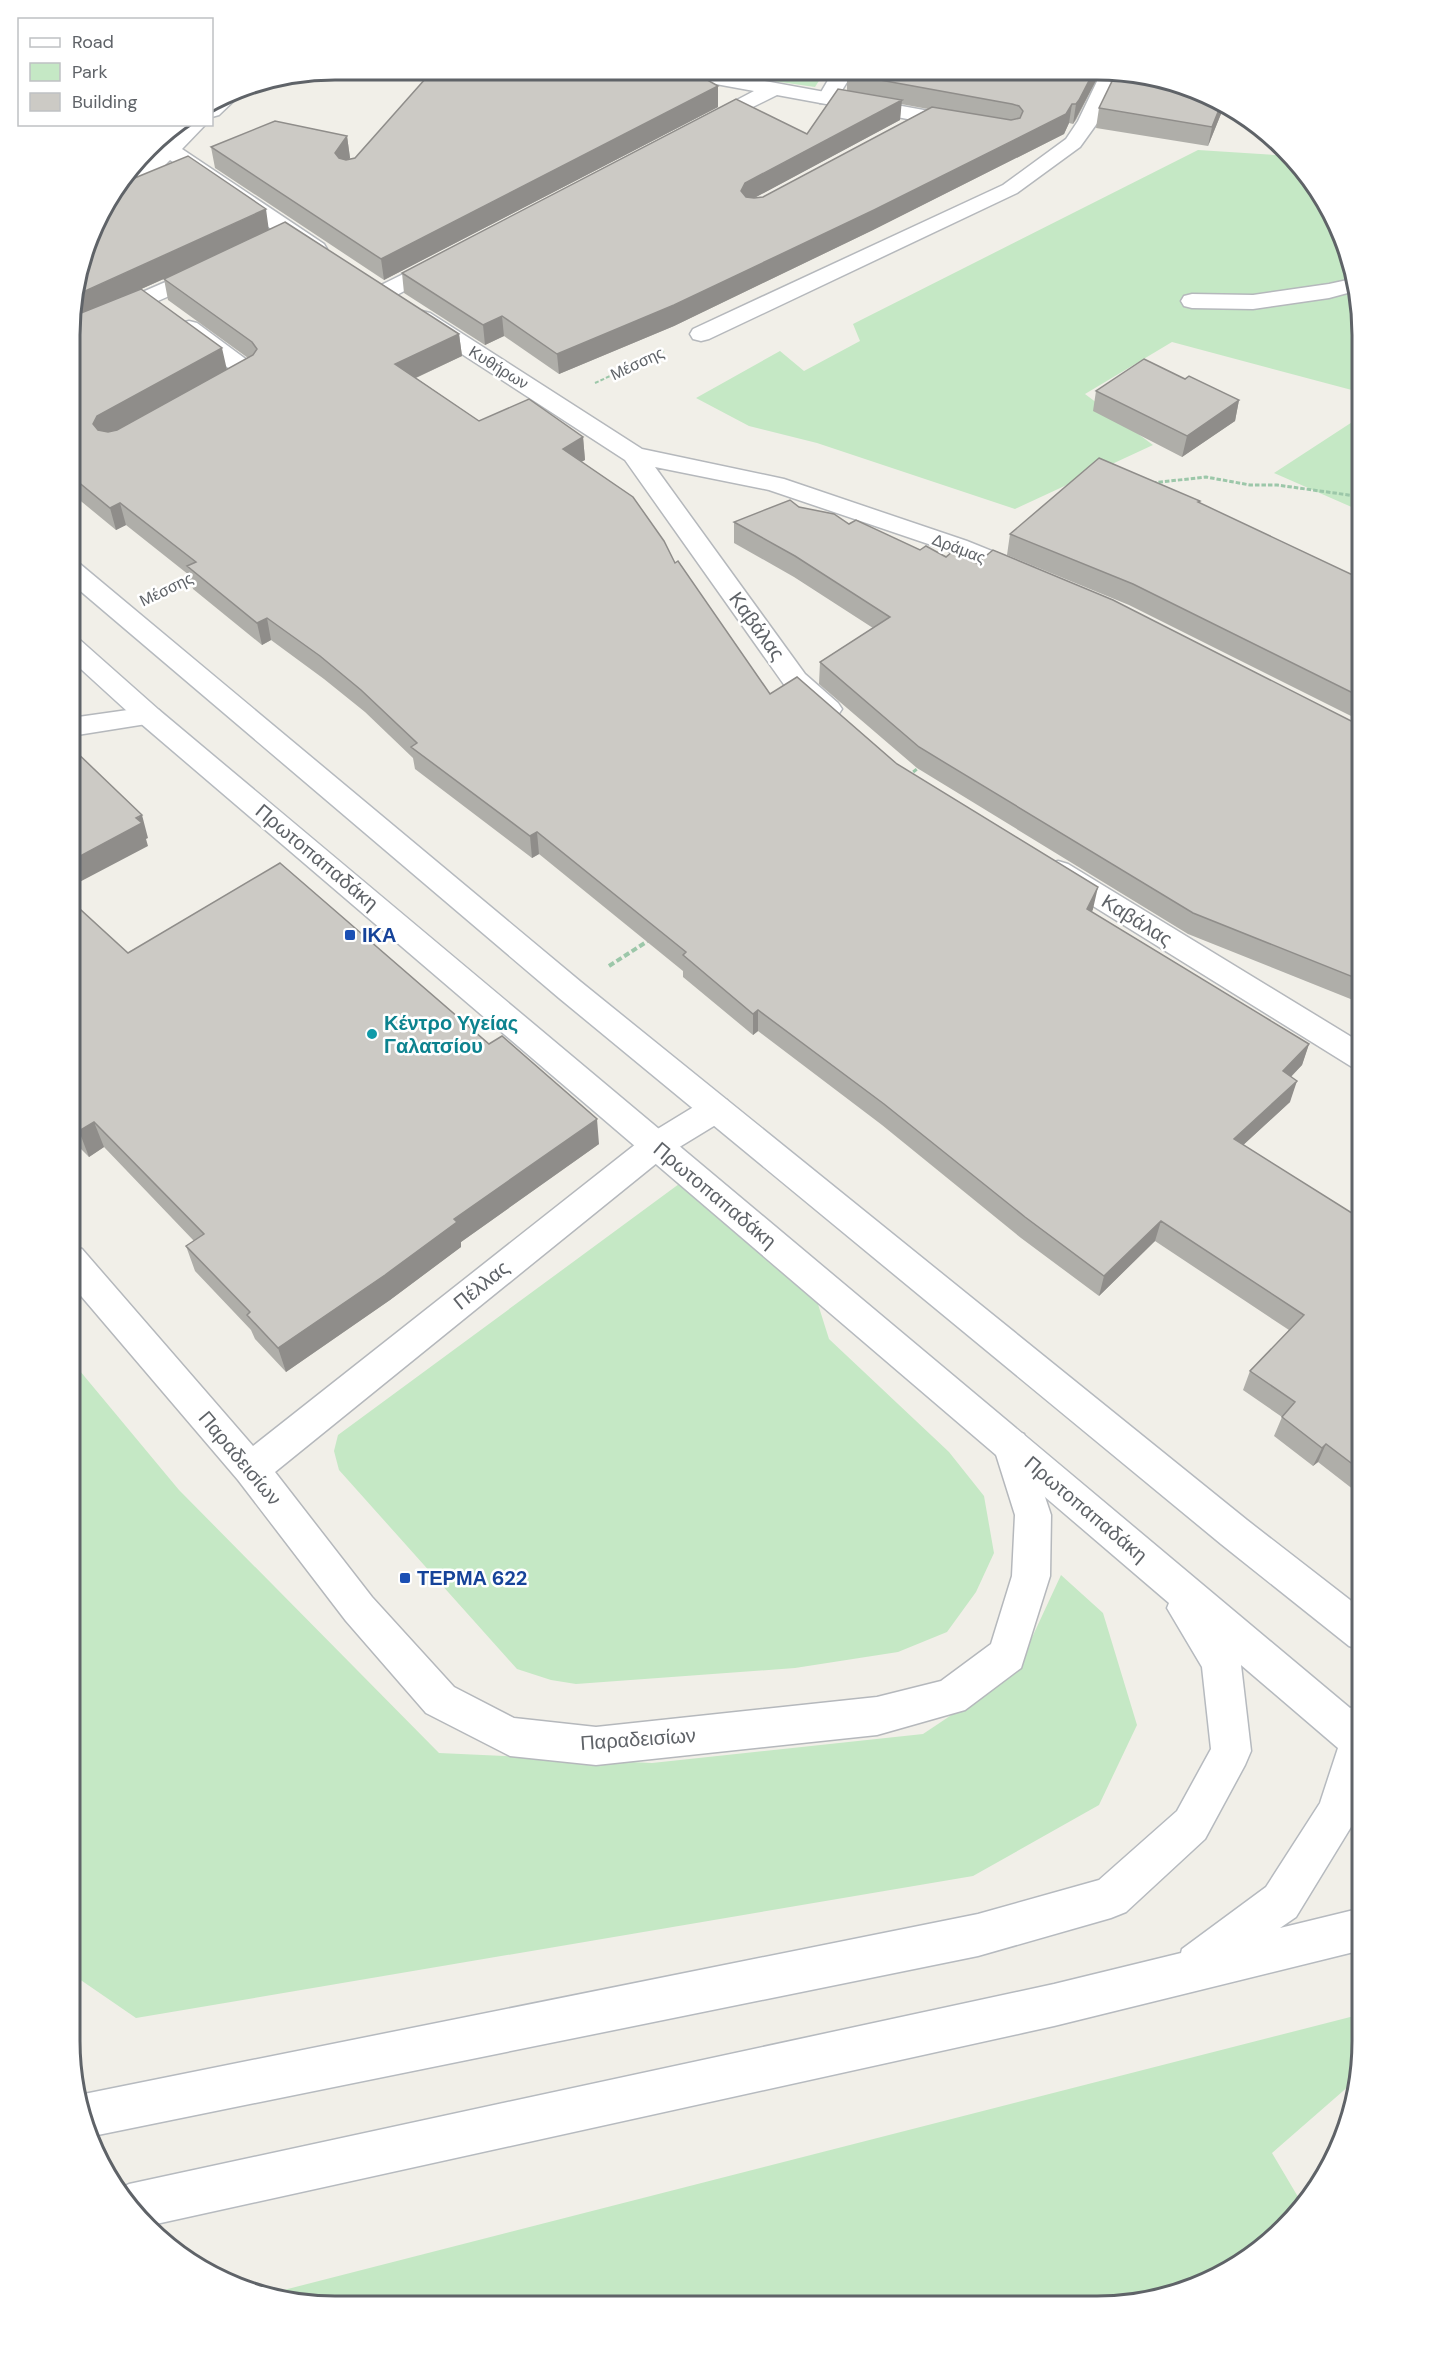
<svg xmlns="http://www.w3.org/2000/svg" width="1432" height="2375" font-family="'DM Sans',sans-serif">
	<rect width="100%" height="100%" fill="#f1efe8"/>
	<path fill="#c5e8c5" d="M 770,70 L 826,70 L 815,87 L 766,80 Z
		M 1198,150 L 1291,156 L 1308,173 L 1343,233 L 1363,334 L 1363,393 L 1172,342 L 1085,394 L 1153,445 L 1015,509 L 817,443 L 749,426 L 696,398 L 780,351 L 804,371 L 860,341 L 853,324 Z
		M 1363,415 L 1363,512 L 1274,473 Z
		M 679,1184 L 817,1301 L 829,1339 L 949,1452 L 984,1496 L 994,1553 L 976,1592 L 947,1632 L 898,1652 L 795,1668 L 576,1684 L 551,1680 L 517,1669 L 339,1470 L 334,1451 L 338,1435 Z
		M 70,1359 L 179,1490 L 439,1753 L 652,1763 L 923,1734 L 1016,1672 L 1061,1575 L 1103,1613 L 1137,1725 L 1099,1805 L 973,1876 L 136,2018 L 69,1972 Z
		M 1362,2014 L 1362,2059 L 1358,2078 L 1272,2153 L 1304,2207 L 1259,2251 L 1199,2286 L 1098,2306 L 300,2304 L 275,2297 L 272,2293 Z"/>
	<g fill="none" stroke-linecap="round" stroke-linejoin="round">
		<g stroke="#b5b8bc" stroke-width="3">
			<path id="lane" d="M 834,70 L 854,71 L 834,103 L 820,103 L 817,99 Z
				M 1352,279 L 1355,291 L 1329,298 L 1253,309 L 1192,308 L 1184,306 L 1181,301 L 1184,296 L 1192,294 L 1253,295 L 1329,284 Z"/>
		</g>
		<g stroke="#b5b8bc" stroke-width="3">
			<path id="street" d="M 662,70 L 705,70 L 962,117 L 969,119 L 972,123 L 969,127 L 962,129 L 777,95 L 706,130 L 699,128 L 696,124 L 699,120 L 754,91 L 672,76 L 665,74 Z
				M 1102,71 L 1122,71 L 1098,122 L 1080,147 L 1017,193 L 709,339 L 701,341 L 693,339 L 690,334 L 693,329 L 1003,185 L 1066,139 L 1078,121 Z
				M 244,87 L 245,89 L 242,93 L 219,115 L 212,117 L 212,102 L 233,89 Z
				M 184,124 L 206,124 L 182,149 L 324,244 L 327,249 L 324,254 L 316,256 L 308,254 L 170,160 L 119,211 L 111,212 L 103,211 L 102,209 L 121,185 L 154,153 L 147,151 L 155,141 L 165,143 Z
				M 442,255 L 450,257 L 453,262 L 450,267 L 391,298 L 383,300 L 375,298 L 372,293 L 375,288 Z
				M 207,264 L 215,266 L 218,271 L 215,276 L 71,339 L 71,323 Z
				M 422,311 L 430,313 L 642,449 L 784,479 L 967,541 L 1034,568 L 1038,574 L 1034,580 L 1025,582 L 1016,580 L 949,551 L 769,490 L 655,467 L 805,674 L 838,703 L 842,709 L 838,715 C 816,721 801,700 785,686 L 625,460 L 414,323 L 411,318 L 414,313 Z
				M 189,321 L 197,323 L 255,366 L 259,371 C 250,384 226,396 211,392 L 207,387 L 211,382 L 231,370 L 181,333 L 178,328 L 181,323 Z
				M 149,707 L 159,710 L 163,716 L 159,722 L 71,736 L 71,718 Z
				M 1058,861 L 1068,864 L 1363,1044 L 1363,1071 L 1352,1067 L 1048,878 L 1043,871 L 1048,864 Z
				M 716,1097 L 727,1100 L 732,1109 L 727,1118 L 668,1154 L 275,1472 L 372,1597 L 454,1687 L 514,1718 L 596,1727 L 877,1697 L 941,1681 L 991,1644 L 1012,1576 L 1015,1515 L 993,1445 L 998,1434 L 1011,1429 L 1024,1434 L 1051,1515 L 1050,1576 L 1021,1668 L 965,1710 L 877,1735 L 596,1765 L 510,1756 L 426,1713 L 346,1621 L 238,1480 L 70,1283 L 70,1245 L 82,1249 L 253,1446 L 646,1136 L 705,1100 Z"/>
		</g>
		<g stroke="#b6babf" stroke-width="3">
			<path id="secondary" d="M 71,562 L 80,564 L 581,982 L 1247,1520 L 1363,1610 L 1363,1651 L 1349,1646 L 1221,1544 L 559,998 L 71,583 Z
				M 71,638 L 80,640 L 159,710 L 1350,1708 L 1363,1703 L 1362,1797 L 1351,1827 L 1296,1917 L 1280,1928 L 1362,1908 L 1362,1950 L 1054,2026 L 147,2226 L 124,2202 L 116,2190 L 129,2184 L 1054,1984 L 1181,1953 L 1182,1949 L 1266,1887 L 1320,1803 L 1338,1748 L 1241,1665 L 1251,1751 L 1245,1765 L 1205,1839 L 1126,1912 L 1111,1918 L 978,1956 L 88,2137 L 80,2096 L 84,2094 L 978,1914 L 1099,1880 L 1177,1811 L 1211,1749 L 1202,1667 L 1167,1608 L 1169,1603 L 139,722 L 71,660 Z"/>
		</g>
		<path stroke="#9cc7a9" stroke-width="2" stroke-dasharray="4 2" stroke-linecap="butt" d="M 595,383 L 664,351"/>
		<path stroke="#9cc7a9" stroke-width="3" stroke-dasharray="4.5 2" stroke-linecap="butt" d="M 1152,483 L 1206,477 L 1250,485 L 1277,485 L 1363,497
			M 163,591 L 194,576
			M 908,776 L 921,766"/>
		<path stroke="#9cc7a9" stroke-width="4" stroke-dasharray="6 3" stroke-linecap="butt" d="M 609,966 L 651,939"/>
		<use href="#lane" fill="#fff" fill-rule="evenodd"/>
		<use href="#street" fill="#fff" fill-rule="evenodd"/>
		<use href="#secondary" fill="#fff" fill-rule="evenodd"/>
	</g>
	<path fill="#afaea9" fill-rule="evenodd" d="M 1101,71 L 1076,120 L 1073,124 L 1069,123 L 1064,134 L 873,230 L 674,326 L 559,374 L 504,336 L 485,345 L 404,293 L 402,273 L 807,134 L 847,90 L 847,74 ZM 901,104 L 928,109 L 763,197 L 754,198 L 900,120 Z
		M 709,81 L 718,107 L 384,280 L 215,168 L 211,147 L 347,136 L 350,158 L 349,159 Z
		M 1200,89 L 1225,104 L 1208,146 L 1096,128 L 1099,108 Z
		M 176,124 L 179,124 L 162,140 L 155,140 L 159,135 Z
		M 269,229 L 459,334 L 462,356 L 416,378 L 479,421 L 583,437 L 585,460 L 581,461 L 675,563 L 770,694 L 897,764 L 1093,909 L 1092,912 L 1309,1044 L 1302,1065 L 1291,1077 L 1290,1102 L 1243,1145 L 1363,1220 L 1363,1497 L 1318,1462 L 1313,1466 L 1274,1436 L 1282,1417 L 1243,1390 L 1250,1371 L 1289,1330 L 1155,1241 L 1099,1296 L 1021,1238 L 882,1125 L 758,1031 L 753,1035 L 683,977 L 683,971 L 539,854 L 532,858 L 415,769 L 413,758 L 365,712 L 324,679 L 271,640 L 262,645 L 193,589 L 189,575 L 126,525 L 116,530 L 71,493 L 71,300 ZM 164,279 L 168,300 L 248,358 L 227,370 L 141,289 Z
		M 1185,379 L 1239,400 L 1235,421 L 1182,457 L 1093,411 L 1096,391 Z
		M 1200,501 L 1200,503 L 1359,578 L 1363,578 L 1363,722 L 1129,605 L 1007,555 L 1010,534 Z
		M 799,507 L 920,550 L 977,563 L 1359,725 L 1363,726 L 1363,1004 L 1188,934 L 917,768 L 819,684 L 820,662 L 873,628 L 794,577 L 734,543 L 734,522 Z
		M 70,900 L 128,953 L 599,1144 L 461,1242 L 461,1247 L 390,1300 L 286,1372 L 255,1339 L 251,1330 L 195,1271 L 186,1246 L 194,1241 L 104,1147 L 89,1157 L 70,1138 Z"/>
	<path fill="#8f8d8a" d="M 706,70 L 709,70 L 709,85 L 718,86 L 718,107 L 384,280 L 381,259 L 702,77 Z
		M 1094,71 L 1101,71 L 1073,124 L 1076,104 Z
		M 902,100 L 900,120 L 745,203 L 741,191 L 745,183 Z
		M 1222,102 L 1225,104 L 1208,146 L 1212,127 Z
		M 1072,104 L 1069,123 L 1064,134 L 873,230 L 674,326 L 559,374 L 557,354 Z
		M 176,124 L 179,124 L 162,140 L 160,134 Z
		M 347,136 L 350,158 L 338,174 L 335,153 Z
		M 266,209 L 269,231 L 71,321 L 71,300 L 72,297 Z
		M 502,316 L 504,336 L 485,345 L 483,325 Z
		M 459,334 L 462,356 L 398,386 L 395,364 Z
		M 222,348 L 227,370 L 103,438 L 93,424 L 97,416 Z
		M 1239,400 L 1235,421 L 1182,457 L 1187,436 Z
		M 583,437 L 585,460 L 564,471 L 563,449 Z
		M 120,503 L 126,525 L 116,530 L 110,508 Z
		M 267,618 L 271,640 L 262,645 L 257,623 Z
		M 142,815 L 148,838 L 146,839 L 148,846 L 70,887 L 71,861 Z
		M 537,832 L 539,854 L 532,858 L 530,836 Z
		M 1098,887 L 1093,909 L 1082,931 L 1087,909 Z
		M 758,1010 L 758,1031 L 753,1035 L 753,1014 Z
		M 1309,1044 L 1302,1065 L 1276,1092 L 1283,1071 Z
		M 1297,1081 L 1290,1102 L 1227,1160 L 1234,1139 Z
		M 597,1119 L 599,1144 L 461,1242 L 461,1247 L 390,1300 L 286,1372 L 278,1348 L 454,1219 Z
		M 94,1122 L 104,1147 L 89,1157 L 79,1131 Z
		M 1161,1221 L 1155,1241 L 1099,1296 L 1104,1276 Z
		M 1326,1444 L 1318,1462 L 1313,1466 L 1322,1448 Z"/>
	<path fill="#cccac5" stroke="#8f8d8a" stroke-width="1.5" d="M 434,69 L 706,70 L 702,77 L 718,86 L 381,259 L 211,147 L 275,121 L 347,136 L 335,153 L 339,158 L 346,160 L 355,158 Z
		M 850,70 L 1094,71 L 1079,100 L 1076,104 L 1072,104 L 1066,114 L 874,210 L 674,305 L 557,354 L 502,316 L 483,325 L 402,273 L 736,99 L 807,134 L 838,89 L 902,100 L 745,183 L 741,191 L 746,197 L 754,198 L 763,197 L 932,107 L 1011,120 L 1020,118 L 1023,111 L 1019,106 L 1012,104 L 847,74 Z
		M 1117,71 L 1133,71 L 1200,89 L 1222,102 L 1212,127 L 1099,108 Z
		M 188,156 L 266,209 L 72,297 L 96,217 L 118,189 L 125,182 Z
		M 285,222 L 459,334 L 395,364 L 479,421 L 529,399 L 583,437 L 563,449 L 633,497 L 664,541 L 675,563 L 678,561 L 770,694 L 797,677 L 897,764 L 1098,887 L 1087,909 L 1309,1044 L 1283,1071 L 1297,1081 L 1234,1139 L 1363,1220 L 1363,1472 L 1326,1444 L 1322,1448 L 1282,1417 L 1295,1402 L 1250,1371 L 1304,1315 L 1161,1221 L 1104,1276 L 1025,1217 L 884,1104 L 758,1010 L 753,1014 L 683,955 L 686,952 L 537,832 L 530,836 L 411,747 L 417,743 L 361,690 L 320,656 L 267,618 L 257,623 L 187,566 L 196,562 L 120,503 L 110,508 L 71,476 L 71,317 L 141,289 L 222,348 L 97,416 L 93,424 L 98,430 L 108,432 L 117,430 L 253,355 L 257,349 L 252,342 L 164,279 Z
		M 1144,359 L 1185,379 L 1189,376 L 1239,400 L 1187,436 L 1096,391 Z
		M 1099,458 L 1200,501 L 1198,502 L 1359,578 L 1363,578 L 1363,698 L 1133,584 L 1010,534 Z
		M 790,500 L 799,507 L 834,514 L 849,524 L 856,520 L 920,550 L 926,546 L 946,557 L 953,551 L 977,563 L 993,550 L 1113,600 L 1359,725 L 1363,726 L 1363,981 L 1193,913 L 919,747 L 820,662 L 890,617 L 795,556 L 734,522 Z
		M 71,747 L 142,815 L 136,818 L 142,823 L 71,861 Z
		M 280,863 L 489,1044 L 502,1036 L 597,1119 L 454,1219 L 457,1222 L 385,1275 L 278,1348 L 247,1315 L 250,1312 L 186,1246 L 204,1234 L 94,1122 L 79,1131 L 70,1122 L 70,900 L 128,953 Z"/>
	<g fill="#1a4fb4" stroke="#fff" stroke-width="2">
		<rect x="344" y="929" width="12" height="12" rx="3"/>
		<rect x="399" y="1572" width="12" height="12" rx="3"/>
	</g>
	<circle fill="#0f9aa8" stroke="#fff" stroke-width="2" cx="372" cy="1034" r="6"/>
	<g text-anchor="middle" stroke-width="5" stroke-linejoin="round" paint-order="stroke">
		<g font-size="16" fill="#5f6368" stroke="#fff">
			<text transform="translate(637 363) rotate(-25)" y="6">Μέσσης</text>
			<text transform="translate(499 367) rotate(32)" y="6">Κυθήρων</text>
			<text transform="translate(959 548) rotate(21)" y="6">Δράμας</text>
			<text transform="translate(166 589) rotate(-26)" y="6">Μέσσης</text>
		</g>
		<g font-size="20" fill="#5f6368" stroke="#fff">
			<text transform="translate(757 626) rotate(54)" y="7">Καβάλας</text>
			<text transform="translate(317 857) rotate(40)" y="7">Πρωτοπαπαδάκη</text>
			<text transform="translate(1137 920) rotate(32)" y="7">Καβάλας</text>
			<text transform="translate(715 1195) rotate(40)" y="7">Πρωτοπαπαδάκη</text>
			<text transform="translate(481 1285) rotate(-39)" y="7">Πέλλας</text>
			<text transform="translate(240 1458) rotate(50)" y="7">Παραδεισίων</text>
			<text transform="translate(1086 1509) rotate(40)" y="7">Πρωτοπαπαδάκη</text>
			<text transform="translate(638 1739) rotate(-4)" y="7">Παραδεισίων</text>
		</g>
		<g font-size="20" font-weight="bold" fill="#164399" stroke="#fff" text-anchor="start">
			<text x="362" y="942">ΙΚΑ</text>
			<text x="417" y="1585">ΤΕΡΜΑ 622</text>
		</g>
		<g font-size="20" font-weight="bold" fill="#0d838f" stroke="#fff" text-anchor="start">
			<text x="384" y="1030">Κέντρο Υγείας<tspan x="384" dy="23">Γαλατσίου</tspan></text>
		</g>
	</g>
	<path d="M0 0H1432V2375H0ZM335 80H1097A255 255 0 0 1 1352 335V2041A255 255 0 0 1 1097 2296H335A255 255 0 0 1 80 2041V335A255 255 0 0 1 335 80Z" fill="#fff" fill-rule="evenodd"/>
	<path fill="none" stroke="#5f6368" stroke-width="3" d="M335 80H1097A255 255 0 0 1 1352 335V2041A255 255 0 0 1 1097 2296H335A255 255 0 0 1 80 2041V335A255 255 0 0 1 335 80Z"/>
	<rect x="18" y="18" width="195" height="108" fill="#ffffff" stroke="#bfc1c3" stroke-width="1.5"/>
	<rect x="30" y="38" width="30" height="9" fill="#ffffff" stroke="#bfc1c3" stroke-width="1.5"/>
	<text x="72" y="48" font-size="18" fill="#5f6368">Road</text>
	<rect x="30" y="63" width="30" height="18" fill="#c5e8c5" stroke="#bfc1c3" stroke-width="1.5"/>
	<text x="72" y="78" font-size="18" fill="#5f6368">Park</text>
	<rect x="30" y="93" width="30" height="18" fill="#cccac5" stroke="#bfc1c3" stroke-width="1.5"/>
	<text x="72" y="108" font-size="18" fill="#5f6368">Building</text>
</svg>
